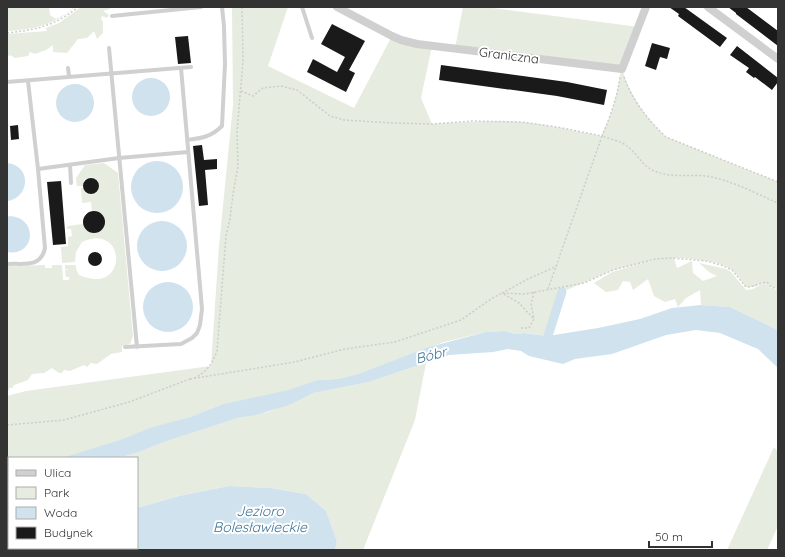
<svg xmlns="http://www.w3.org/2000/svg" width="785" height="557" font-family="Quicksand,sans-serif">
	<rect width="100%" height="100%" fill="#fff"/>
	<path fill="#e6ecdf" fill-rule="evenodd" d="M 7,7 L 49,7 L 50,15 L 56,19 L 67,13 L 74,7 L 75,7 C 56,24 33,30 7,31 Z
		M 81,7 L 111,7 L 110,9 L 103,11 L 109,15 L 107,18 L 102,16 L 101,19 L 103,22 L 103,33 L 97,39 L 94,31 L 87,38 L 78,39 L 67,53 L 53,52 L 53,45 L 46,50 L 35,54 L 30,52 L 28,56 L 15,58 L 10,55 L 7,57 L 7,34 L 47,31 L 46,28 L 59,23 Z
		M 232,7 L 288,7 L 268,66 L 354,108 L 392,36 L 432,46 L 421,98 L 432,124 C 462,122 492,120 522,122 C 549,125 575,131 601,136 C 612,115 618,93 621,69 L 455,48 L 463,7 L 485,7 L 639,27 L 622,69 C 630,96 646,118 666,137 L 778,182 L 778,289 L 771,287 L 766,283 L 771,288 L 778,290 L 778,330 L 730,307 L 701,305 L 700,290 L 686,298 L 678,307 L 675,299 L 665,302 L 654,296 L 648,279 L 633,290 L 630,282 L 623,281 L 618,290 L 606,292 L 594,283 L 612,272 L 652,260 L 613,270 L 562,292 L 548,336 L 526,333 L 516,334 L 504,331 L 486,332 L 444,342 L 358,374 L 338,379 L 318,380 L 289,391 L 223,404 L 190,417 L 150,429 L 124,439 L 71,456 L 62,458 L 9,458 L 9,472 L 7,472 L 7,396 L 26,391 L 211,366 L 219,246 L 233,105 ZM 674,258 C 689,258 721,261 732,270 C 738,275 742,282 746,287 L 754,287 L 761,283 L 763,283 L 753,289 L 746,290 L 731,272 L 726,269 L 699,263 L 709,272 L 717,276 L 703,281 L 693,273 L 692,261 L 677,268 Z
		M 104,163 L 118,173 L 133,336 L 130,344 L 122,346 L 122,352 L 111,354 L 97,364 L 91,363 L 87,367 L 84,365 L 70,371 L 64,370 L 62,373 L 59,373 L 52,368 L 44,373 L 32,374 L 28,380 L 14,385 L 12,388 L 9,388 L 9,390 L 7,391 L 7,266 L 45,265 L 45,268 L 52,268 L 52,265 L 62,265 L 63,280 L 69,280 L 69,277 L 66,277 L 65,270 L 69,269 L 65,269 L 65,265 L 76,265 L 76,269 L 79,275 C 129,297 127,221 82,242 L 76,252 L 75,262 L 62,263 L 61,247 L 68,246 L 68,237 L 72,236 L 71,229 L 67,229 L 67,226 L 83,224 L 87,230 C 104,241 112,212 92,212 L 91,202 L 82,203 L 81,188 L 83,188 L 87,194 C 106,198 100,169 84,180 L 83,186 L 77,186 L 76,178 L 85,165 Z
		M 426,363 L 415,420 L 363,550 L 335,550 L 337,541 L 326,511 L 306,494 L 271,488 L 229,486 L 179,496 L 137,508 L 137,458 L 118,458 L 139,452 L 164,442 L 238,418 L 268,412 L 289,404 L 312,393 L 369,382 Z
		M 774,447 L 778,452 L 778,526 L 767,550 L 727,550 Z"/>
	<path fill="#cfe2ee" d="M132 97a19 19 0 1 1 38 0a19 19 0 1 1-38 0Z
		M56 103a19 19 0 1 1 38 0a19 19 0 1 1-38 0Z
		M131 187a26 26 0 1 1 52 0a26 26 0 1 1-52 0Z
		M 7,163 C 31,165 31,196 8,201 L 7,201 Z
		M 10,216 C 39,218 35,257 7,252 L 7,217 Z
		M137 246a25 25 0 1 1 50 0a25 25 0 1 1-50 0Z
		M143 307a25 25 0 1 1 50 0a25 25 0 1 1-50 0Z
		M 701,305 L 730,307 L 778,330 L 778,368 L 758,349 L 720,333 L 696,330 L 666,335 L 612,354 L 575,359 L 563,364 L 529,356 L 521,351 L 508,349 L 493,352 L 449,355 L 369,382 L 313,393 L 289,405 L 256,415 L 238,418 L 164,442 L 139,452 L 118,458 L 62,458 L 123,439 L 150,428 L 190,417 L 223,404 L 289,390 L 318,380 L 338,379 L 358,374 L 429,347 L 486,332 L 504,331 L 516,334 L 524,333 L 548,336 L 598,328 L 640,319 L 672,308 Z
		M 229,486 L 271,488 L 306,494 L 326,511 L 337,541 L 335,550 L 11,550 L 17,548 L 137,548 L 137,508 L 179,496 Z"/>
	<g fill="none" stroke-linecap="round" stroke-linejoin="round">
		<path stroke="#cfe2ee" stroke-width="9" d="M 548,336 L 562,292"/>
	</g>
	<path fill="#1a1a1a" d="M 669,7 L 684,7 L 727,38 L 720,47 L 678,16 L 679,14 Z
		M 728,7 L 746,7 L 778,31 L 778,46 L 736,14 L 736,13 Z
		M 332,24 L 365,41 L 349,70 L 355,73 L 346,92 L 307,72 L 313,59 L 337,72 L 345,57 L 321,44 Z
		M 188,36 L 191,63 L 178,64 L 175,37 Z
		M 652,43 L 670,48 L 667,59 L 660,57 L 656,70 L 645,66 Z
		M 737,46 L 778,78 L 778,82 L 772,90 L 755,77 L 754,78 L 746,72 L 749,68 L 730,55 Z
		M 441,65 L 567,82 L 607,90 L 604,105 L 557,96 L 439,80 Z
		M 18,125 L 19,139 L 11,140 L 10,126 Z
		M 202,145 L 204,160 L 217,159 L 217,169 L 205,170 L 208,205 L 199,206 L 193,146 Z
		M83 186a8 8 0 1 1 16 0a8 8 0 1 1-16 0Z
		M 61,181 L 66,244 L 53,245 L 47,182 Z
		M83 222a11 11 0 1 1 22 0a11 11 0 1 1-22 0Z
		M88 259a7 7 0 1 1 14 0a7 7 0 1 1-14 0Z"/>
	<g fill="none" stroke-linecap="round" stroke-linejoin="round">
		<path stroke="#cdcdcd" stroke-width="1.5" stroke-dasharray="2 2" stroke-linecap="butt" d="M 7,33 C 35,30 55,26 78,7
			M 624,77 C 632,100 648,120 666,137 L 778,182
			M 241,91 L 253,96 L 263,88 L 281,86 L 297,90 L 330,116 L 344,120 L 393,123 L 432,124 L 472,121 L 522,122 L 557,127 L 602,136 C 610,117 617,98 620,77
			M 548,289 L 602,136 C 609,139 621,141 627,146 C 638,154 642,167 657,172 C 673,178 690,174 706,176 C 731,180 755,193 778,203
			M 502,293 L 528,279 L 557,266
			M 504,294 L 519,303 L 533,318
			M 521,328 L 529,328 L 534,319 L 531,304 L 534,292
			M 194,378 C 207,372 212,364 217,351 L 226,236 L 230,219 L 233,194 L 238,166 L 237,132 L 243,61 L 242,7
			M 190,379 L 295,362 L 345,349 L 395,342 L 461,320 L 491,299 L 502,293 L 525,294 L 584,283 L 613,270 L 655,259 L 672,258 L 706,261 L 721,265 L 732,270 L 746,287 C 754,287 759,283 767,282 L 771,287 L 778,289
			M 7,425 L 64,420 L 129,402 L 190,379"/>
		<path stroke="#d0d0d0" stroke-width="4" d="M 302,7 L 312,38
			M 112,16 L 201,7
			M 109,48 L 137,347
			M 68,68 L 69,76
			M 7,82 L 191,67
			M 187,140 C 202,138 211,137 222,126 L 225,64 L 224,26 L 222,7
			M 70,165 L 71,183
			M 38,169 L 119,158 L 188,152
			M 7,264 C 24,263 41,268 45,248 L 38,169 L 28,81
			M 125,347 L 181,344 L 192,338 L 197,333 L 200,325 L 202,309 L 181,68"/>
		<path stroke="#d0d0d0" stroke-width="8" d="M 337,7 L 392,36 L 401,40 L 417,44 L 622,69 L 646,7
			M 708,7 L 778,59"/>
	</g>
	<g text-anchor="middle" stroke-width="4" stroke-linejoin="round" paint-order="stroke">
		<g font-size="13" fill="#333" stroke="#fff">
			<text transform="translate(509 55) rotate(7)" y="5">Graniczna</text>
		</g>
		<g font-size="14" font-style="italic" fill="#3f7597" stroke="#fff">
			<text transform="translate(431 355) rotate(-14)" y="5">Bóbr</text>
			<text x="260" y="516">Jezioro<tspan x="260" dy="16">Bolesławieckie</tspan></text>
		</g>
	</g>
	<rect width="785" height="557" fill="none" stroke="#333333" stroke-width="16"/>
	<rect x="8" y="457" width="130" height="92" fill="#ffffff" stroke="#adadad"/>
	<rect x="16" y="470" width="20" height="6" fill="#d0d0d0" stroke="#adadad"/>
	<text x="44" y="477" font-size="12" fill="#333333">Ulica</text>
	<rect x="16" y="487" width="20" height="12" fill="#e6ecdf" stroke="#adadad"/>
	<text x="44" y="497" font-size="12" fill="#333333">Park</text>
	<rect x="16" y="507" width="20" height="12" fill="#cfe2ee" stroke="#adadad"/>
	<text x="44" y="517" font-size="12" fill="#333333">Woda</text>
	<rect x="16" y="527" width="20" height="12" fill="#1a1a1a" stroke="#adadad"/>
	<text x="44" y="537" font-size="12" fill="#333333">Budynek</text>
	<path d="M649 541v6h63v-6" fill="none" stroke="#333333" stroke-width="2"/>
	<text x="655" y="541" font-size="12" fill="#333333" stroke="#ffffff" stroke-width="3" paint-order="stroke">50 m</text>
</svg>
